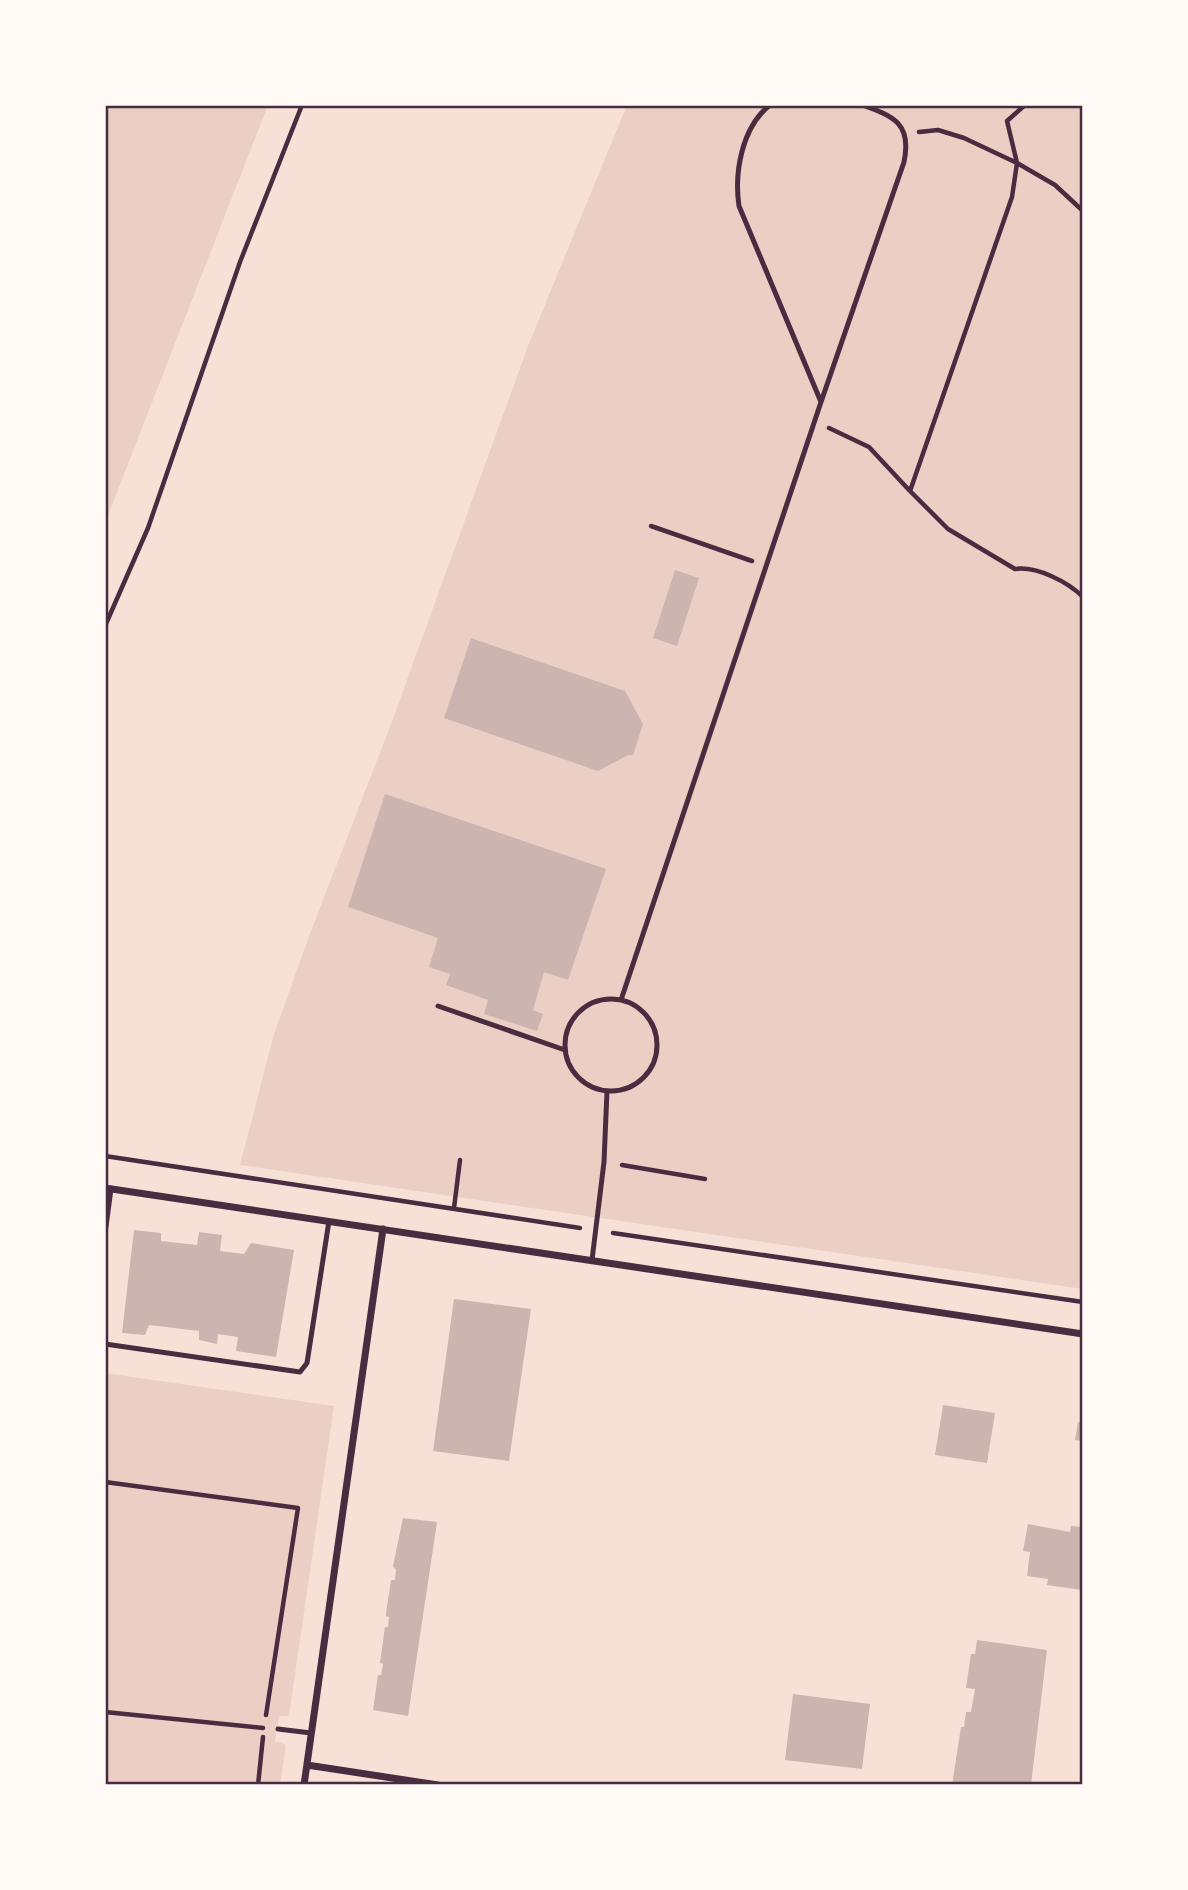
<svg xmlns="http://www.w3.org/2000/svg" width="1188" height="1890" font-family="Barlow,sans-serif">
	<rect width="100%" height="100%" fill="#f7e1d7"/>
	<path fill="#ebcfc5" d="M 105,105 L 268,105 L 105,523 Z
		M 627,105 L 1083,105 L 1083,1289 L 240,1165 L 274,1034 L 311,931 L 391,724 L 528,346 Z
		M 105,1373 L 334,1406 L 289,1716 L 279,1716 L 275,1741 L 286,1745 L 280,1785 L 105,1785 Z"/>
	<path fill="#ccb4b1" d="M 675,570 L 699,578 L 677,646 L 653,638 Z
		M 471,638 L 625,691 L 643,724 L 633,755 L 628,755 L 598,771 L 444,718 Z
		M 385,794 L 606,869 L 568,980 L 544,972 L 533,1010 L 543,1014 L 537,1031 L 484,1014 L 488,1000 L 446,985 L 450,974 L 429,967 L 438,938 L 348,907 Z
		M 134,1230 L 161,1233 L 161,1241 L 197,1245 L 199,1232 L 222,1235 L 220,1251 L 244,1254 L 251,1243 L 294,1250 L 276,1357 L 236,1351 L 238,1337 L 218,1334 L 217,1344 L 199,1340 L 199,1331 L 149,1325 L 145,1335 L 122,1333 Z
		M 454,1299 L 531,1309 L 509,1461 L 433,1451 Z
		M 943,1405 L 995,1413 L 987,1463 L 935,1455 Z
		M 1078,1422 L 1083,1423 L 1083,1441 L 1075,1440 Z
		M 403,1518 L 437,1522 L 408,1716 L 373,1710 L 378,1675 L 381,1675 L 383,1664 L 380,1663 L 385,1627 L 388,1627 L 389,1617 L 386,1616 L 386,1613 L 391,1580 L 395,1580 L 396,1570 L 393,1566 Z
		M 1028,1524 L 1070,1532 L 1071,1526 L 1083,1527 L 1082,1590 L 1047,1585 L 1048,1579 L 1027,1576 L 1030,1552 L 1023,1551 Z
		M 977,1640 L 1047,1650 L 1031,1785 L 952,1785 L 961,1727 L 964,1727 L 966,1712 L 971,1712 L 975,1689 L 966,1688 L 971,1654 L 975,1654 Z
		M 793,1694 L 870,1704 L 862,1769 L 785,1760 Z"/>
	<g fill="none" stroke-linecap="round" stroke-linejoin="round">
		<path stroke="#4a2c40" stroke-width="4.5" d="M 1025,105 L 1007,121 L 1017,163 L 1012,197 L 910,491 L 948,529 L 1015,569 C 1037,566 1068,582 1083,597
			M 919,132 L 938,130 L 964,138 L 1017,163 L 1055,185 L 1083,211
			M 829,428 L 869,447 L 909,490
			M 651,526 L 752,561
			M 105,626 L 148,528 L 240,262 L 302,105
			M 105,1156 L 580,1228
			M 622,1165 L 705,1179
			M 454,1208 L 460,1160
			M 613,1233 L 1083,1302
			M 105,1482 L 298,1508 L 266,1715
			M 105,1712 L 263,1728
			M 258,1785 L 263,1737"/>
		<path stroke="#4a2c40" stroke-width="5" d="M 770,105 C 742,127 734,172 739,206 L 821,402
			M565 1045a46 46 0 1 1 92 0a46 46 0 1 1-92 0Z
			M 621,1000 L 821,402 L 904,162 C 912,124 894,116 862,105
			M 438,1006 L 565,1050
			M 105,1234 L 111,1189
			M 592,1260 L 604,1162 L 607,1091
			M 105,1344 L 300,1372 L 307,1363 L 329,1221
			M 278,1729 L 311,1733"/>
		<path stroke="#4a2c40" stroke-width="7" d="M 105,1188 L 1083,1334
			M 307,1765 L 438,1785
			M 304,1785 L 383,1229"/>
	</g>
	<rect width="1188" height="1890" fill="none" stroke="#fffaf5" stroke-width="214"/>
	<rect x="107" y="107" width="974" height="1676" fill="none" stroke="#4a2c40" stroke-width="2.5"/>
</svg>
